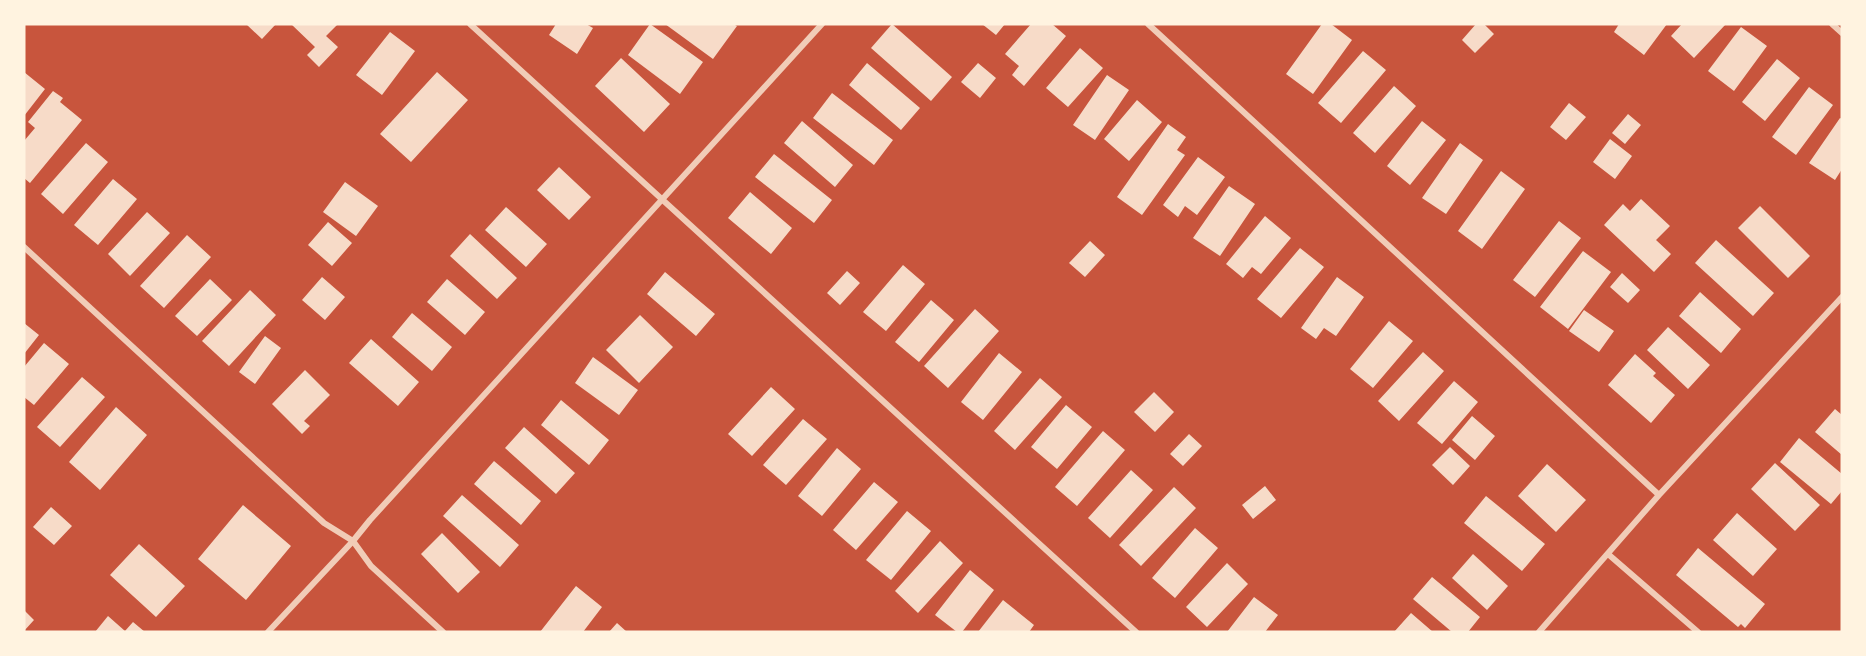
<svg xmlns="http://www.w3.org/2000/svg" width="1866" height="656" font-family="'PT Sans Narrow',sans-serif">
	<rect width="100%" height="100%" fill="#c8553d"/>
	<path fill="#f7dbc8" d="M 246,24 L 276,24 L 262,39 Z
		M 291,24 L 338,24 L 326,36 L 338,47 L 319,67 L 307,55 L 315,47 Z
		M 556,24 L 586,24 L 593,28 L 577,54 L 549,35 Z
		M 650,24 L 703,62 L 680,94 L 628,55 Z
		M 665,24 L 733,24 L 737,26 L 713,59 Z
		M 892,24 L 952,77 L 931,101 L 871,48 Z
		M 982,24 L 1005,24 L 996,35 Z
		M 1031,24 L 1052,24 L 1066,36 L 1024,86 L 1012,75 L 1019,66 L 1005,54 Z
		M 1322,24 L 1331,24 L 1352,40 L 1313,94 L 1286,74 Z
		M 1476,24 L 1484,24 L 1494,34 L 1475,53 L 1462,40 Z
		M 1619,24 L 1667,24 L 1644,55 L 1614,32 Z
		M 1682,24 L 1726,24 L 1694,58 L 1671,36 Z
		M 1741,27 L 1767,46 L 1734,91 L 1708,71 Z
		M 390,32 L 415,51 L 382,95 L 356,75 Z
		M 1080,48 L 1103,68 L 1068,107 L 1046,88 Z
		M 1363,51 L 1386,70 L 1341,123 L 1318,103 Z
		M 621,58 L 670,104 L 644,132 L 595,86 Z
		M 1777,59 L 1800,78 L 1765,121 L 1742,102 Z
		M 867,63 L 920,108 L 901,130 L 849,85 Z
		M 978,63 L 996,78 L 980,98 L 961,82 Z
		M 24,72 L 45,89 L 24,116 Z
		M 437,72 L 468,100 L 411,162 L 380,134 Z
		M 1107,75 L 1129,90 L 1095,140 L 1073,125 Z
		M 1394,86 L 1416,106 L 1375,153 L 1353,133 Z
		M 1809,87 L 1833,105 L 1796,155 L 1772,137 Z
		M 53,91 L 63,98 L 60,102 L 82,120 L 30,183 L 24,178 L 24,141 L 35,128 L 28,122 Z
		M 832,93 L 893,140 L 874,165 L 813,118 Z
		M 1137,100 L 1162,122 L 1129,161 L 1104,139 Z
		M 1569,103 L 1586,117 L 1566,140 L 1550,127 Z
		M 1628,114 L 1641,125 L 1625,144 L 1612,133 Z
		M 1840,118 L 1842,119 L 1842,169 L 1835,180 L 1809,163 Z
		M 802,121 L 853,165 L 835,187 L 784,143 Z
		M 1422,121 L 1446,140 L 1410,185 L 1387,166 Z
		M 1168,124 L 1186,137 L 1177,150 L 1185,155 L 1142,215 L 1117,197 Z
		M 1610,139 L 1632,156 L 1615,179 L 1593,162 Z
		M 86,143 L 108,162 L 63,214 L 41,194 Z
		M 1460,143 L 1483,160 L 1446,214 L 1422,198 Z
		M 774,154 L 832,200 L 814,223 L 755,177 Z
		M 1198,157 L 1225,177 L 1197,215 L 1185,206 L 1178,217 L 1163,205 Z
		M 559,167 L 591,197 L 569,220 L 537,190 Z
		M 1501,171 L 1525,189 L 1482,249 L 1458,231 Z
		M 113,179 L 137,199 L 98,245 L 74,225 Z
		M 345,182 L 378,206 L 356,236 L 323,212 Z
		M 1229,186 L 1255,204 L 1220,256 L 1193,238 Z
		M 750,192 L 792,228 L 771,254 L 728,218 Z
		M 1641,199 L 1670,226 L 1656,240 L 1671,254 L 1654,272 L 1604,225 L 1623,204 L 1630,211 Z
		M 1760,206 L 1810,256 L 1788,278 L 1738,228 Z
		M 506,207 L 547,244 L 526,267 L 485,230 Z
		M 147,212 L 170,233 L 130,276 L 108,254 Z
		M 1265,216 L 1291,238 L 1261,274 L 1252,267 L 1243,278 L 1226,264 Z
		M 1559,221 L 1581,238 L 1535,297 L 1513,280 Z
		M 328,222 L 352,243 L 332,266 L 308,245 Z
		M 470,234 L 517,278 L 497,299 L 450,256 Z
		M 187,235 L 211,257 L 164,308 L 140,286 Z
		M 1716,240 L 1774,293 L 1753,316 L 1695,263 Z
		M 1090,241 L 1105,255 L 1085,277 L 1069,263 Z
		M 1300,248 L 1324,267 L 1281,318 L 1257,299 Z
		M 1583,251 L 1611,272 L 1568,329 L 1540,307 Z
		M 903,265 L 925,284 L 886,331 L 863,312 Z
		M 847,271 L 860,283 L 840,305 L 827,293 Z
		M 665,272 L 715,314 L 696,336 L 647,294 Z
		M 1622,273 L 1640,290 L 1628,303 L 1610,287 Z
		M 322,277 L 345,297 L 325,320 L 302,300 Z
		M 1337,277 L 1364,297 L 1336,336 L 1324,328 L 1316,339 L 1301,328 Z
		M 210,279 L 232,300 L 197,336 L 175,316 Z
		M 447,279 L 485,312 L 465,335 L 427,302 Z
		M 250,290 L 276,315 L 229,366 L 202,341 Z
		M 1700,292 L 1741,329 L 1721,353 L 1679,316 Z
		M 931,300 L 954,320 L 919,362 L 895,342 Z
		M 975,309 L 999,331 L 948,388 L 924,366 Z
		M 1584,310 L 1614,331 L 1599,352 L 1569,331 Z
		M 412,313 L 452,347 L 432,371 L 392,337 Z
		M 640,315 L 673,347 L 639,383 L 606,350 Z
		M 1389,321 L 1413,341 L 1373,388 L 1350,369 Z
		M 24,323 L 39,335 L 24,354 Z
		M 1668,327 L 1710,365 L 1688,389 L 1647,350 Z
		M 265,336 L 281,348 L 255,384 L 239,372 Z
		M 371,339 L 419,382 L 398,406 L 349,363 Z
		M 44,343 L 69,364 L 34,405 L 24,397 L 24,367 Z
		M 1423,352 L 1444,371 L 1399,421 L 1378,401 Z
		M 999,353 L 1022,372 L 983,420 L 961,402 Z
		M 1635,354 L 1656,373 L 1653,376 L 1675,395 L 1651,423 L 1608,385 Z
		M 593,357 L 638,390 L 619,415 L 575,383 Z
		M 305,370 L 330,395 L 304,421 L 310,426 L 302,434 L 272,404 Z
		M 82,377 L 105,397 L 60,447 L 37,427 Z
		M 1040,378 L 1062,397 L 1015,450 L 994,431 Z
		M 1454,381 L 1478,402 L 1442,444 L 1417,423 Z
		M 771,387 L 795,409 L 752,456 L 728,434 Z
		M 1154,392 L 1174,412 L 1155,432 L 1134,412 Z
		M 561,400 L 609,440 L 589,465 L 541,425 Z
		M 1066,405 L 1092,427 L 1057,469 L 1031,447 Z
		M 116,407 L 147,435 L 100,490 L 69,462 Z
		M 1835,409 L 1842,415 L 1842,455 L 1815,432 Z
		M 1472,416 L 1495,436 L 1475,460 L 1452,440 Z
		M 803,419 L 827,439 L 786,485 L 763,465 Z
		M 524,427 L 575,473 L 556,494 L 505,448 Z
		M 1103,431 L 1125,450 L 1077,506 L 1055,487 Z
		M 1189,434 L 1202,446 L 1183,466 L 1170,454 Z
		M 1799,438 L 1842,474 L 1842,491 L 1831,504 L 1780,462 Z
		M 1450,447 L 1470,466 L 1453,485 L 1432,465 Z
		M 837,448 L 861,469 L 822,516 L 798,496 Z
		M 494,461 L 541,501 L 521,525 L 474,484 Z
		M 1775,463 L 1820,505 L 1795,531 L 1751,489 Z
		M 1547,464 L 1586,500 L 1556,532 L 1518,496 Z
		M 1131,470 L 1153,490 L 1110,538 L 1088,518 Z
		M 874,482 L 898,502 L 856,550 L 833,530 Z
		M 1265,486 L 1276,500 L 1253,519 L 1242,505 Z
		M 1174,487 L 1196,508 L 1141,566 L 1119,545 Z
		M 462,495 L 519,545 L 500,567 L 443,516 Z
		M 1486,496 L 1545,544 L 1522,571 L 1464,523 Z
		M 243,505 L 291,546 L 246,600 L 198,559 Z
		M 51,507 L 72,526 L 54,545 L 33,527 Z
		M 907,511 L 931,531 L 891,580 L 866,560 Z
		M 1737,513 L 1777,549 L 1753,576 L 1713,540 Z
		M 1195,528 L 1218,548 L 1175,598 L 1152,578 Z
		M 442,533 L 480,572 L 458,593 L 421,554 Z
		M 940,541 L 963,563 L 918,613 L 895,591 Z
		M 139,544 L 185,586 L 156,617 L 110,575 Z
		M 1698,548 L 1765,604 L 1745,628 L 1741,624 L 1738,627 L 1676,575 Z
		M 1473,554 L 1508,586 L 1487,610 L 1452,578 Z
		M 1227,563 L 1248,584 L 1207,627 L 1186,607 Z
		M 970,570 L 994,590 L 962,632 L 957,632 L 935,615 Z
		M 1432,577 L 1480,617 L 1468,632 L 1452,632 L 1413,599 Z
		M 576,586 L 602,607 L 583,632 L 540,632 Z
		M 1254,597 L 1278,615 L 1265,632 L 1227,632 Z
		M 1003,600 L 1034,625 L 1029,632 L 978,632 Z
		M 24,610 L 34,620 L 24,631 Z
		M 1411,613 L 1433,632 L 1394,632 Z
		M 108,616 L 125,631 L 133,622 L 145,632 L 95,632 Z
		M 617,623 L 627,632 L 609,632 Z"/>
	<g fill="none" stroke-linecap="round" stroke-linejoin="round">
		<path stroke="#f1ccb7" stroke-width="6" d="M 470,24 L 1136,632
			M 1148,24 L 1659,495
			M 1832,24 L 1842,33
			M 24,247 L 324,523 L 353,541 L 371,566 L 443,632
			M 1608,554 L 1698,632
			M 268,632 L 353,541 L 370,520 L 822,24
			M 1539,632 L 1659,495 L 1842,297"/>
	</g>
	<rect width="1866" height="656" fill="none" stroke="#fff3e0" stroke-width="51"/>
</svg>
